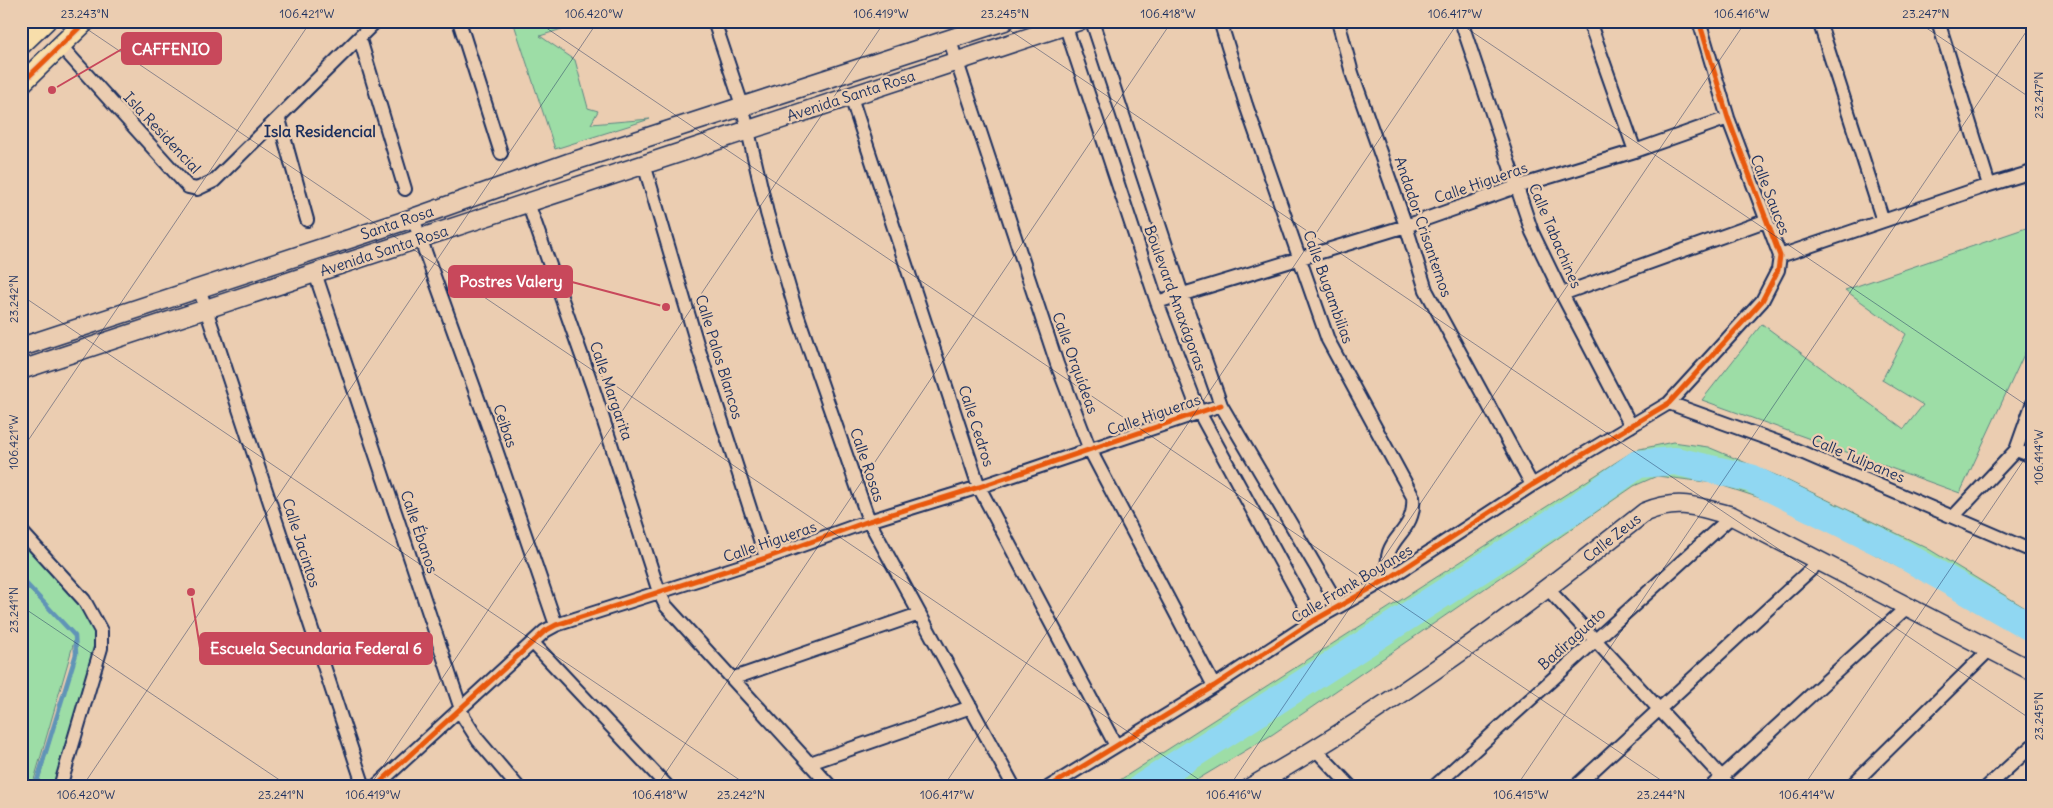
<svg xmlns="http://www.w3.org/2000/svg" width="2053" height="808" font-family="Delius,sans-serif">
	<rect width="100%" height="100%" fill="#ebcdb1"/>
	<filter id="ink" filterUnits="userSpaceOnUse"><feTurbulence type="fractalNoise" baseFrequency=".02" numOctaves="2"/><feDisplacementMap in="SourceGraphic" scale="10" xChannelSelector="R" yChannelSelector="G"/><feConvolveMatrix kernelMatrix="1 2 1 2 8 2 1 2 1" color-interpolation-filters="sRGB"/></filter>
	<g filter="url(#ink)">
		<path fill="#9ddda6" stroke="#5c8682" d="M 513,21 L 570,21 L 571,26 L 540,36 L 575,60 L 588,108 L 598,111 L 591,124 L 650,119 L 555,149 Z
			M 2032,226 L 2032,337 L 1960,493 L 1702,400 L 1762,324 L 1904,429 L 1923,405 L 1882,380 L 1906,334 L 1845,290 Z
			M 1673,442 L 1708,447 L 1780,477 L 1927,548 L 2032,612 L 2032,640 L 1788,507 L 1714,483 L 1657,476 L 1634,486 L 1273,734 L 1185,787 L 1109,787 L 1635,450 Z
			M 21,536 L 84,600 L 101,631 L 61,787 L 37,787 L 76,654 L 75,638 L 32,787 L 21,787 L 21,582 L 63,623 L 21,577 Z"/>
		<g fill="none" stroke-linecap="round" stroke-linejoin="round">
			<path stroke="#6194b7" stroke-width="4.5" d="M 21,578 L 75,636 L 76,654 L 35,787"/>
			<path stroke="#90d7f2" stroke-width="28" d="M 1142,787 L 1582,504 L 1638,464 L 1675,461 L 1750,478 L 1888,546 L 2032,628"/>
			<g stroke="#1b2f5e" stroke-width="16">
				<path id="street" d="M 459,21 L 501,153
					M 714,21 L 742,105 L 767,213 L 795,308 L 869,521 L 1014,787
					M 1064,21 L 1157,302 L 1199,412 L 1313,621
					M 1092,21 L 1182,294 L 1221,405 L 1339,606
					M 1220,21 L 1246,105 L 1328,340 L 1413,497 C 1417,537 1376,537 1391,577
					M 1338,21 L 1352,73 L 1406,226 L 1426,290 L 1532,485
					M 1461,21 L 1532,232 L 1562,294 L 1631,426
					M 1589,21 L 1635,151
					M 1819,21 L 1883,221
					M 1938,21 L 1989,185
					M 360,39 L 405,189
					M 950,41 L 1057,364 L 1090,450 L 1214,686
					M 61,46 L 188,187 L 197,189 L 214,181 L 376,21
					M 851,97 L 979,487 L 1116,746
					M 279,119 L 307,220
					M 644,164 L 698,347 L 766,558
					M 528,203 L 592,385 L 659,592 L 666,606 L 831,787
					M 413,218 L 489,429 L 556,625
					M 1780,256 L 1989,185 L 2032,172
					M 315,273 L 464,718 L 478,740 L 518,787
					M 199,288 L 364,787
					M 1562,294 L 1765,221
					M 1157,302 L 1406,226 L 1516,187 L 1635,151 L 1728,118
					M 1669,403 L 1780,443 L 2032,551
					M 2016,450 L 2032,456
					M 1953,517 L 2016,450 L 2032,405
					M 21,531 L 84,600 L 101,631 L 101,648 L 60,787
					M 1548,589 L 1731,787
					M 533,643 L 668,787
					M 734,678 L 919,614
					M 1316,750 L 1351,787
					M 810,763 L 971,707
					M 375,787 L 545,631 L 556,625 L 766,558 L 869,521 L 979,487 L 1221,405
					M 1049,787 L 1214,686 L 1313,621 L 1391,577 L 1532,485 L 1669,403 L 1762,301 L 1778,270 L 1780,256 L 1728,118 L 1699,21
					M 1434,787 L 1732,516
					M 1575,787 L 1820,561
					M 1711,787 L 1907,607
					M 1850,787 L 1989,650
					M 1987,787 L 2032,746"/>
			</g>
			<g stroke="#1b2f5e" stroke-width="21">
				<path id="secondary" d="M 21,347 L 413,218 L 571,162 L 1005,21
					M 21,370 L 1079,21
					M 1251,787 C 1391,707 1519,612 1645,512 C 1679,498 1698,507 1732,516 L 2032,671"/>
			</g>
			<g stroke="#1b2f5e" stroke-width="22">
				<path id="primary" d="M 21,45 L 46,21
					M 21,84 L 86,21"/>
			</g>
			<use href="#street" stroke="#ebcdb1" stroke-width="12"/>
			<use href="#secondary" stroke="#ebcdb1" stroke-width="18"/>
			<use href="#primary" stroke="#f8deab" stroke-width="19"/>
			<g stroke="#ebcdb1" stroke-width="8">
				<path id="cycleway" d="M 21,84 L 86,21
					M 375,787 L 545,631 L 556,625 L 766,558 L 869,521 L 979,487 L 1221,405
					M 1049,787 L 1214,686 L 1313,621 L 1391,577 L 1532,485 L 1669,403 L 1762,301 L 1778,270 L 1780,256 L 1728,118 L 1699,21"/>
			</g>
			<use href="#cycleway" stroke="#e8590c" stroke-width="5"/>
		</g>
	</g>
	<path fill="none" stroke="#1b2f5e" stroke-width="1" stroke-opacity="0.45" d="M 75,21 L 1210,787M 536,21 L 1671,787M 996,21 L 2032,720M 1456,21 L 2032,409M 1916,21 L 2032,99M 21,26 L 25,21M 21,295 L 750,787M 21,451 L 311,21M 21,606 L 290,787M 82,787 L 598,21M 369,787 L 885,21M 656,787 L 1172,21M 943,787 L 1459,21M 1229,787 L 1746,21M 1516,787 L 2032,23M 1803,787 L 2032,448"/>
	<g text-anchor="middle" stroke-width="4.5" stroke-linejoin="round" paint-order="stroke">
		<g font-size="15" fill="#1b2f5e" stroke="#ebcdb1">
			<text transform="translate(851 96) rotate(-18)" y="5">Avenida Santa Rosa</text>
			<text transform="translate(162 133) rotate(47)" y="5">Isla Residencial</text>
			<text transform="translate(1481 183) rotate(-19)" y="5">Calle Higueras</text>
			<text transform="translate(1770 195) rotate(69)" y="5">Calle Sauces</text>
			<text transform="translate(397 223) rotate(-19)" y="5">Santa Rosa</text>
			<text transform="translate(1423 227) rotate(71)" y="5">Andador Crisantemos</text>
			<text transform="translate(1555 236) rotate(67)" y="5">Calle Tabachines</text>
			<text transform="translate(384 251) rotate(-18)" y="5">Avenida Santa Rosa</text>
			<text transform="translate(1328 287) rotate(70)" y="5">Calle Bugambilias</text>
			<text transform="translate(1175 298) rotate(70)" y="5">Boulevard Anaxágoras</text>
			<text transform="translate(719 357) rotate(73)" y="5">Calle Palos Blancos</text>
			<text transform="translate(1075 363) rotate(70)" y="5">Calle Orquídeas</text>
			<text transform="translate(611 391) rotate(71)" y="5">Calle Margarita</text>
			<text transform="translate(1154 415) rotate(-19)" y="5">Calle Higueras</text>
			<text transform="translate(505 426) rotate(71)" y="5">Ceibas</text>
			<text transform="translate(976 426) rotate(72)" y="5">Calle Cedros</text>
			<text transform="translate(1858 459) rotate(23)" y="5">Calle Tulipanes</text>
			<text transform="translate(867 465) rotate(71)" y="5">Calle Rosas</text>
			<text transform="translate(419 532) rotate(71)" y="5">Calle Ébanos</text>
			<text transform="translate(1612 538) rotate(-38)" y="5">Calle Zeus</text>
			<text transform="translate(770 542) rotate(-19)" y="5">Calle Higueras</text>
			<text transform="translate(301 543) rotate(72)" y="5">Calle Jacintos</text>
			<text transform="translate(1352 584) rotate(-31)" y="5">Calle Frank Boyanes</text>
			<text transform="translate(1572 639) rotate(-42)" y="5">Badiraguato</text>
		</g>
		<g font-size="16" font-weight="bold" fill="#1b2f5e" stroke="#ebcdb1">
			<text x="320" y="137">Isla Residencial</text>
		</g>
	</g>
	<path fill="none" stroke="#c8485b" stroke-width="2" d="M52 90L122 49M666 307L572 282M191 592L200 648"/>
	<g fill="#c8485b" stroke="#ebcdb1" stroke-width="2">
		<circle cx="52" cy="90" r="5"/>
		<circle cx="666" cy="307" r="5"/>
		<circle cx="191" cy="592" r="5"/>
	</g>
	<g fill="#c8485b" stroke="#c8485b" stroke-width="2">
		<rect x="122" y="33" width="99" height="31" rx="5"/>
		<rect x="449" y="266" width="123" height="31" rx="5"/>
		<rect x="200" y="633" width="232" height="31" rx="5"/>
	</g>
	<g font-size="16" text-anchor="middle" font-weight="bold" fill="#fff">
		<text x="171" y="55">CAFFENIO</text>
		<text x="511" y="287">Postres Valery</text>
		<text x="316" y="654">Escuela Secundaria Federal 6</text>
	</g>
	<rect width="2053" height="808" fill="none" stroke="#ebcdb1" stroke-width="55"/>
	<rect x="28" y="28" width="1998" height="752" fill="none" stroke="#1b2f5e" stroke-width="2"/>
	<g font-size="12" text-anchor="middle" fill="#1b2f5e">
		<text x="85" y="18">23.243°N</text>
		<text x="307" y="18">106.421°W</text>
		<text x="594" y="18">106.420°W</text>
		<text x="881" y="18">106.419°W</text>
		<text x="1005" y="18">23.245°N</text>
		<text x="1168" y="18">106.418°W</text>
		<text x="1455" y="18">106.417°W</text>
		<text x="1742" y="18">106.416°W</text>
		<text x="1926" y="18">23.247°N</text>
		<text transform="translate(2039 95) rotate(-90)" y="4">23.247°N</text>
		<text transform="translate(14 299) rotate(-90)" y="4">23.242°N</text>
		<text transform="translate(14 442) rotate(-90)" y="4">106.421°W</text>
		<text transform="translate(2039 457) rotate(-90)" y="4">106.414°W</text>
		<text transform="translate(14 610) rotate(-90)" y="4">23.241°N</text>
		<text transform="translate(2039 716) rotate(-90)" y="4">23.245°N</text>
		<text x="86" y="799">106.420°W</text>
		<text x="281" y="799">23.241°N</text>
		<text x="373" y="799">106.419°W</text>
		<text x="660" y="799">106.418°W</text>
		<text x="741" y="799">23.242°N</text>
		<text x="947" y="799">106.417°W</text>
		<text x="1234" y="799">106.416°W</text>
		<text x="1521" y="799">106.415°W</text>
		<text x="1661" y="799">23.244°N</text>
		<text x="1807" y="799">106.414°W</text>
	</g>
</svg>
